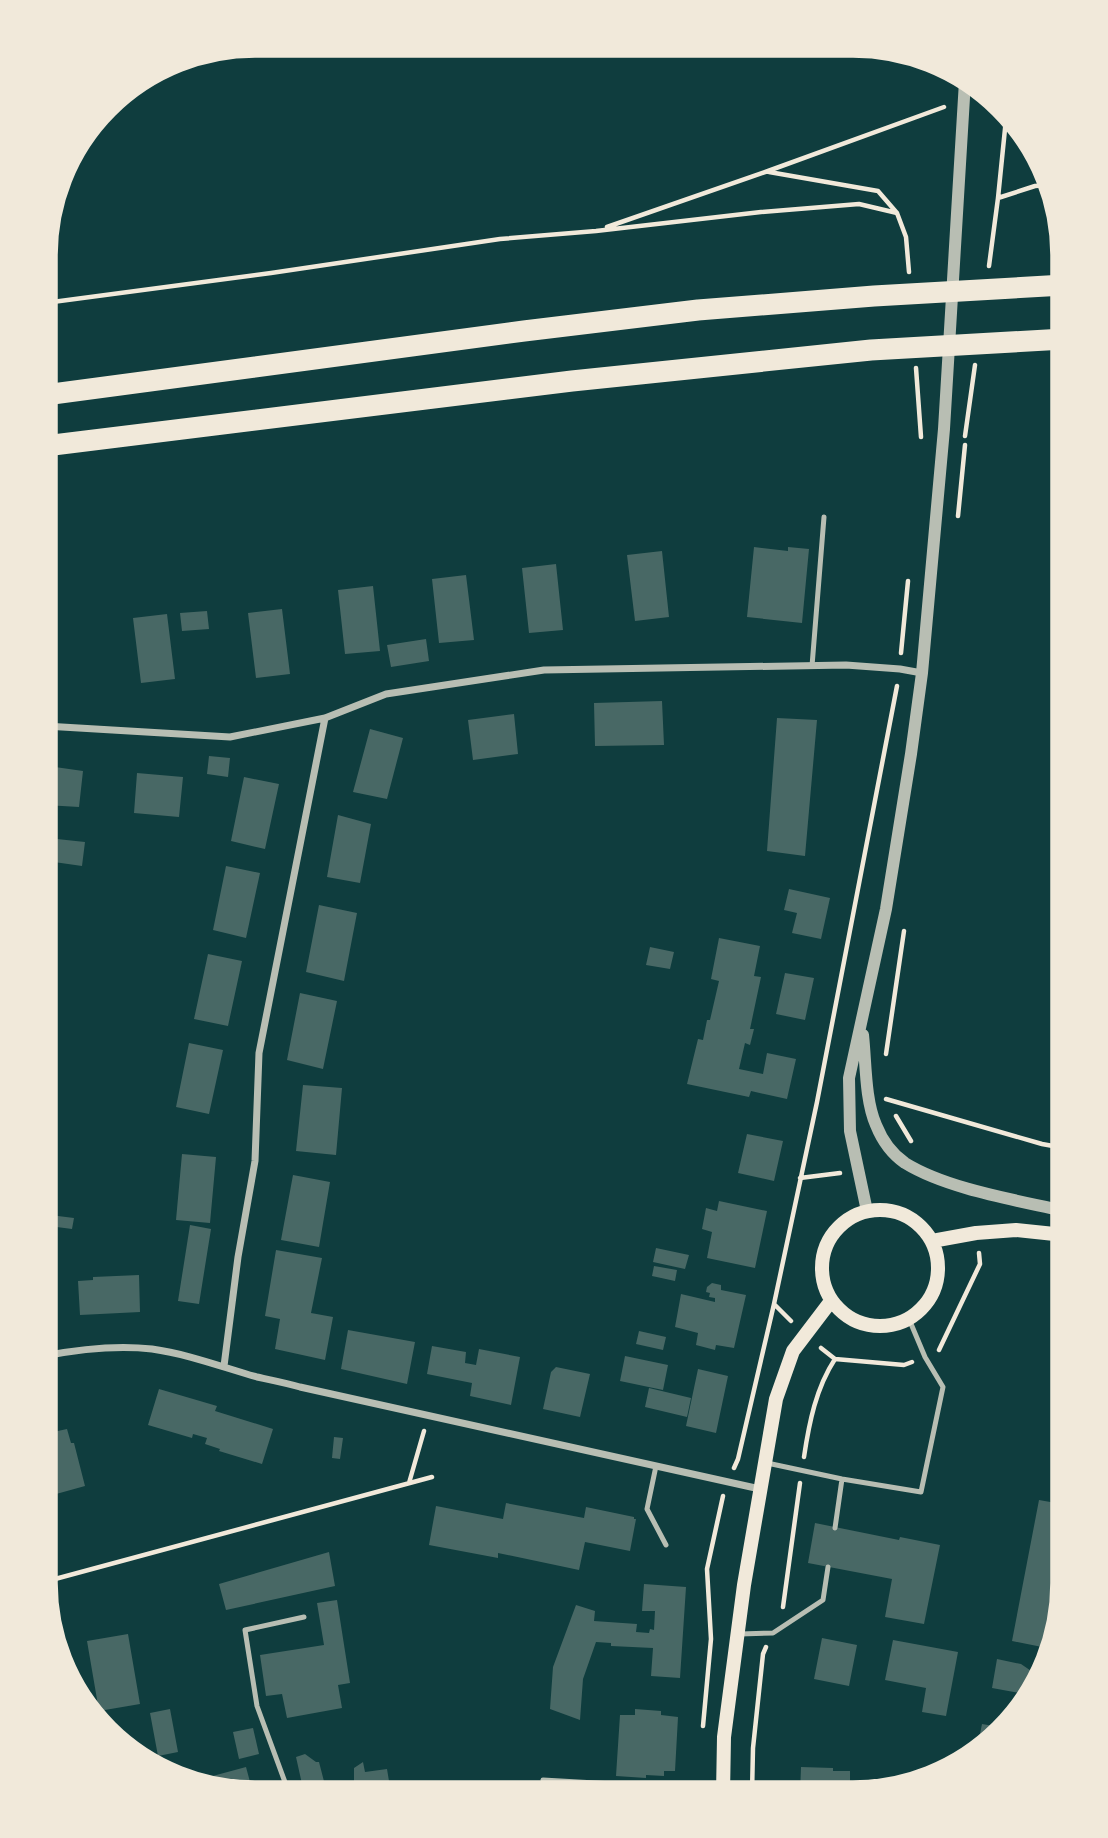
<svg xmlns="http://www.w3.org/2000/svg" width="1108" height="1838" font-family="'IBM Plex Sans',sans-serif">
	<rect width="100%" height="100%" fill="#0f3d3e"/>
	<path fill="#486865" d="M 754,547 L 788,551 L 788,547 L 809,549 L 802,623 L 747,617 Z
		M 662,551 L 669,617 L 635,621 L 627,555 Z
		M 556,564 L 563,630 L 529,633 L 522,568 Z
		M 466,575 L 474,640 L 439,643 L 432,579 Z
		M 373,586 L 380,651 L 345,654 L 338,590 Z
		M 282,609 L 290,674 L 256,678 L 248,613 Z
		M 207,611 L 209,629 L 182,631 L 180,613 Z
		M 167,614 L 175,679 L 141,683 L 133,618 Z
		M 426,639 L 429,661 L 391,667 L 387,645 Z
		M 662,701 L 664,745 L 595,746 L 594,703 Z
		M 514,714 L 518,754 L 473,760 L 468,720 Z
		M 777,718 L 817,720 L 805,856 L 767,851 Z
		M 370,729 L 403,738 L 387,799 L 353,792 Z
		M 209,756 L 230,758 L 228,777 L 207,774 Z
		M 45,767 L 55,768 L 55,767 L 83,771 L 79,807 L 45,805 Z
		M 137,773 L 183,777 L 179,817 L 134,813 Z
		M 244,777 L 279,784 L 265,849 L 231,841 Z
		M 338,815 L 371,824 L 360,883 L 327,877 Z
		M 57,839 L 85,842 L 82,866 L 54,862 Z
		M 226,866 L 260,873 L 246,938 L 213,930 Z
		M 789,889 L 830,898 L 821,939 L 792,933 L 797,913 L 784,910 Z
		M 319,905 L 357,913 L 344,981 L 306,972 Z
		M 719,938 L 760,946 L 754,976 L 761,977 L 750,1029 L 754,1029 L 750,1045 L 745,1043 L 739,1069 L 763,1074 L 767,1053 L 796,1059 L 787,1099 L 751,1091 L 749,1097 L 687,1084 L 698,1039 L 703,1040 L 707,1020 L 710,1020 L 719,981 L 711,979 Z
		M 650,947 L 674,952 L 670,969 L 646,965 Z
		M 208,954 L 242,961 L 228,1026 L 194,1019 Z
		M 785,973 L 814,978 L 805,1020 L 776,1014 Z
		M 300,993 L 337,1001 L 323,1069 L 287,1060 Z
		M 189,1043 L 223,1050 L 209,1114 L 176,1107 Z
		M 303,1085 L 342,1088 L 336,1155 L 296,1151 Z
		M 747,1134 L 783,1141 L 774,1181 L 738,1173 Z
		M 182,1154 L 216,1157 L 210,1223 L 176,1220 Z
		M 293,1175 L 330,1182 L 319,1247 L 281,1240 Z
		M 719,1201 L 767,1211 L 755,1268 L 707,1258 L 712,1232 L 702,1229 L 706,1208 L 717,1211 Z
		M 50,1215 L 74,1218 L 72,1229 L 49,1226 Z
		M 190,1225 L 211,1229 L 199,1304 L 178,1301 Z
		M 656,1248 L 689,1255 L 685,1269 L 653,1262 Z
		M 276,1250 L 322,1258 L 311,1313 L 333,1317 L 325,1360 L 275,1349 L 280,1319 L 265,1316 Z
		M 654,1266 L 677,1270 L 675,1281 L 652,1276 Z
		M 139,1275 L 140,1312 L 80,1315 L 78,1281 L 93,1280 L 93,1277 Z
		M 712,1283 L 721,1285 L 721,1290 L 746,1295 L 734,1348 L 716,1345 L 715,1350 L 696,1345 L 698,1333 L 675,1327 L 681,1294 L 715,1302 L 715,1298 L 709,1297 L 710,1293 L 706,1292 L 707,1287 Z
		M 348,1330 L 415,1342 L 407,1384 L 341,1369 Z
		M 639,1331 L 666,1337 L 663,1350 L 636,1344 Z
		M 432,1346 L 466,1352 L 465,1363 L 476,1365 L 479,1349 L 520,1357 L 511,1405 L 470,1396 L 472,1383 L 427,1374 Z
		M 625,1356 L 668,1365 L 663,1390 L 620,1381 Z
		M 556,1367 L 590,1374 L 580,1417 L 543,1409 L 551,1372 Z
		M 698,1369 L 728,1376 L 716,1433 L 686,1426 Z
		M 649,1388 L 691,1398 L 687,1417 L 645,1407 Z
		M 159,1389 L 217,1406 L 215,1411 L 273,1429 L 262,1464 L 219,1451 L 220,1449 L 205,1444 L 207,1438 L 193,1434 L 192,1438 L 148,1425 Z
		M 67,1429 L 71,1443 L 74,1443 L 85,1486 L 49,1496 L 44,1476 L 44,1434 Z
		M 334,1437 L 343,1438 L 340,1459 L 332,1458 Z
		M 1060,1484 L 1064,1484 L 1064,1597 L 1052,1649 L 1012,1641 L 1039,1500 L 1056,1503 Z
		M 506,1503 L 584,1518 L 586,1507 L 634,1517 L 634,1519 L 636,1519 L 630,1551 L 585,1542 L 579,1570 L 498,1553 L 498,1558 L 429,1545 L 436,1506 L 503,1519 Z
		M 815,1523 L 899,1540 L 900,1537 L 940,1545 L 924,1624 L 885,1617 L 892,1579 L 808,1563 Z
		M 329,1552 L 335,1586 L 226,1610 L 219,1584 Z
		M 644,1584 L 686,1587 L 680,1678 L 651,1676 L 653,1648 L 611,1646 L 611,1643 L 596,1642 L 583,1679 L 580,1720 L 550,1709 L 553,1667 L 576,1605 L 595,1611 L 594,1621 L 637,1624 L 636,1632 L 649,1633 L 650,1629 L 654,1630 L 655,1611 L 642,1611 Z
		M 337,1600 L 350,1683 L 338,1685 L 342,1708 L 287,1718 L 282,1694 L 266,1696 L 260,1655 L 324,1645 L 317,1603 Z
		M 128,1634 L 140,1704 L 99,1711 L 87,1641 Z
		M 822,1638 L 857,1645 L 849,1686 L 814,1679 Z
		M 893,1640 L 958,1652 L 946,1716 L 922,1712 L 926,1688 L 885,1680 Z
		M 997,1659 L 1021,1664 L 1040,1677 L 1030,1695 L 992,1688 Z
		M 170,1709 L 178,1752 L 158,1756 L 150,1713 Z
		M 635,1709 L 661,1711 L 661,1715 L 678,1717 L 675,1771 L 664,1771 L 664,1776 L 646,1775 L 646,1778 L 616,1776 L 620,1715 L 635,1715 Z
		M 982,1724 L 1000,1727 L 978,1744 Z
		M 253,1728 L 259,1754 L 239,1759 L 233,1732 Z
		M 305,1754 L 316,1762 L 319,1762 L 326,1789 L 354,1785 L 354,1768 L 363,1762 L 365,1772 L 387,1769 L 391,1793 L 304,1793 L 296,1757 Z
		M 246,1767 L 253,1793 L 228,1792 L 211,1785 L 209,1777 Z
		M 801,1767 L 833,1768 L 833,1771 L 850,1771 L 850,1785 L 833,1784 L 833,1794 L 800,1794 Z"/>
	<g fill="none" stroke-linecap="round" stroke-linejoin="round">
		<path stroke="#f1e9da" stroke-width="4.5" d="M 769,172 L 878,191 L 897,213 L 906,237 L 909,272
			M 998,198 L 1035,186 L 1050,185
			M 607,227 L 768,171 L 944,107
			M 989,266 L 998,198 L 1006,119
			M 45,303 L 271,273 L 500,239 L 596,231 L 761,212 L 859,204 L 897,213
			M 916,368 L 921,437
			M 965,436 L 975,365
			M 958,516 L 965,445
			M 901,653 L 908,581
			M 886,1054 L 904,931
			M 886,1099 L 1042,1144 L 1064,1148
			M 896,1116 L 911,1141
			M 800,1178 L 840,1173
			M 775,1305 L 791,1321
			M 821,1348 L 835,1359 L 904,1365 L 912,1362
			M 939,1350 L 980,1264 L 979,1253
			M 804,1457 C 809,1423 816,1388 835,1359
			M 734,1468 L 738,1459 L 774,1304 L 817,1102 L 897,686
			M 409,1483 L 424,1431
			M 44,1582 L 432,1477
			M 783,1607 L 800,1483
			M 703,1726 L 711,1639 L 707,1569 L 723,1496
			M 752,1794 L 753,1748 L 763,1654 L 766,1647"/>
		<path stroke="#b8beb3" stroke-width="5" d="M 812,666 L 824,517
			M 767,1463 L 842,1479 L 921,1492 L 943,1387 L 925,1357 L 909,1319
			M 656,1466 L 647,1509 L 666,1545
			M 835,1528 L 842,1479
			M 740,1634 L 773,1633 L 823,1600 L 828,1567
			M 543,1780 L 701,1789 L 720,1788
			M 289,1793 L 257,1706 L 245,1630 L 304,1617"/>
		<path stroke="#b8beb3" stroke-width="7" d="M 45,726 L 230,737 L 325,718 L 386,694 L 544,670 L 846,665 L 900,669 L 922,673
			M 44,1356 C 80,1349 116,1345 152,1349 C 188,1354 222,1367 257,1377 C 271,1380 286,1383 300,1387 L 760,1489
			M 224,1366 L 238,1257 L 255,1161 L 259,1053 L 325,718"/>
		<path stroke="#b8beb3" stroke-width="12" d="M 863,1035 C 866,1063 865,1100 876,1125 C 882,1140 892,1154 905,1163 C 947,1189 1016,1200 1064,1211
			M 867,1211 L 850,1131 L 849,1078 L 886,909 L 911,754 L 922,673 L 944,429 L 965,81"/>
		<path stroke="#f1e9da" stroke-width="14" d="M822 1268a58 58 0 1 1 116 0a58 58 0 1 1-116 0Z
			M 932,1241 L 976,1233 L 1016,1230 L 1064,1235
			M 723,1794 L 724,1737 L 744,1585 L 776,1399 L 793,1351 L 831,1301"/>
		<path stroke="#f1e9da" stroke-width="21" d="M 45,395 L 524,331 L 698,310 L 874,296 L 1064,285
			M 45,446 L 572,381 L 871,350 L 1064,339"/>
	</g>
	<path d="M0 0H1108V1838H0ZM255 56H853A199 199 0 0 1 1052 255V1583A199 199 0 0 1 853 1782H255A199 199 0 0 1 56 1583V255A199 199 0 0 1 255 56Z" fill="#f1e9da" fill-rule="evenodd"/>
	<path fill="none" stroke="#f1e9da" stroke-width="3.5" d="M255 56H853A199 199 0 0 1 1052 255V1583A199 199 0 0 1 853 1782H255A199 199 0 0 1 56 1583V255A199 199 0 0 1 255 56Z"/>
</svg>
